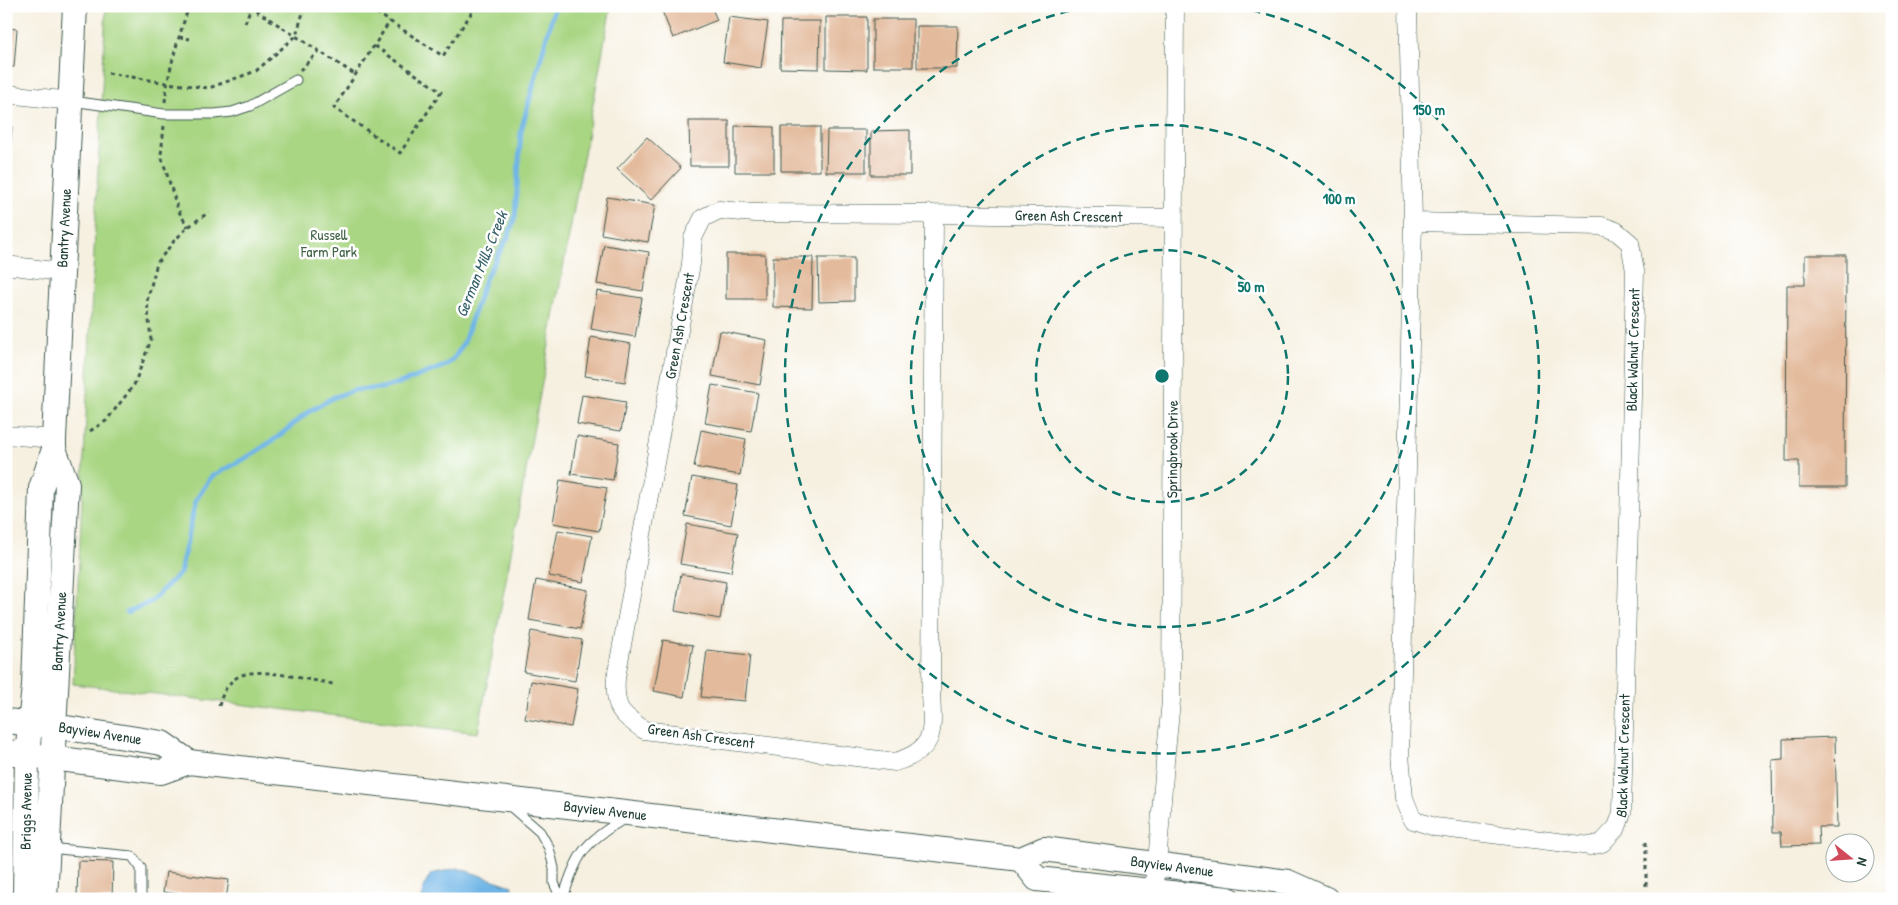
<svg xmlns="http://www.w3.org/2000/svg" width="1898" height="905" font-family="'Patrick Hand',sans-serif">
	<rect width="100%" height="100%" fill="#fff"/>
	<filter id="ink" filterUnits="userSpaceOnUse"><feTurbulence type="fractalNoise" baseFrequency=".02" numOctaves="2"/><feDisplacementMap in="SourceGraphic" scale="10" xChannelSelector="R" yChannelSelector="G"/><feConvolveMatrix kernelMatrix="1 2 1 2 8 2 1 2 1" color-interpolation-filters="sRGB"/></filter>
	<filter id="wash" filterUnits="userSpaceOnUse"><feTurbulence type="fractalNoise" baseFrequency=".0096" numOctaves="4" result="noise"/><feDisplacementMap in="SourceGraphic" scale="20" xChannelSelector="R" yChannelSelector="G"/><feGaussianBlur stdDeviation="1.12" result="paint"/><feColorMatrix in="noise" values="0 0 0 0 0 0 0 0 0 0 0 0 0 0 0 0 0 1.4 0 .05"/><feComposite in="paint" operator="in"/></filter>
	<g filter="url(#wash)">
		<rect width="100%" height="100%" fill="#f6f0e0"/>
		<path fill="#a9d683" stroke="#648a5c" d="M 106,6 L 611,6 L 478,733 L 73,684 Z"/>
		<path fill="#70b5e6" stroke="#48798d" d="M 458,868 L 512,886 L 510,899 L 422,899 L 423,888 L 431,874 Z"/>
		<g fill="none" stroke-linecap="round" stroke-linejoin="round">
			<path stroke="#70b5e6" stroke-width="5" d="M 127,612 L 150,602 L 180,573 L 196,500 L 211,477 L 251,455 L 278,437 L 308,412 L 334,397 L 355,390 L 382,388 L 406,381 L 447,365 L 455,357 L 464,342 L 485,279 L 508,237 L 515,217 L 521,131 L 555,6"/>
		</g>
		<g id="blocks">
			<path fill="#e3ba9b" d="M 660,6 L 711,6 L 717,20 L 673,38 Z
				M 729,17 L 768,22 L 761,68 L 723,62 Z
				M 826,17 L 867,17 L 867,70 L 826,69 Z
				M 873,19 L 913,19 L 913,67 L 873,67 Z
				M 781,21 L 820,21 L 819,69 L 780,68 Z
				M 917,26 L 958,26 L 957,68 L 917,68 Z
				M 6,28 L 17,29 L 14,67 L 6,67 Z
				M 689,121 L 729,121 L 729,166 L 690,166 Z
				M 735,126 L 774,127 L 774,172 L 735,172 Z
				M 6,127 L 12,127 L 9,165 L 6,164 Z
				M 781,127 L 820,127 L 820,171 L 781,171 Z
				M 827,130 L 866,130 L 866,172 L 826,172 Z
				M 910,130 L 910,175 L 871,175 L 871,131 Z
				M 647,137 L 681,168 L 651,200 L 617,169 Z
				M 607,197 L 655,205 L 648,242 L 601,234 Z
				M 604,245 L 649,252 L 643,291 L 597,284 Z
				M 726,254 L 765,254 L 765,299 L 726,299 Z
				M 1805,255 L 1846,255 L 1845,487 L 1799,487 L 1799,461 L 1786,461 L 1787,285 L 1805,285 Z
				M 773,257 L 813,257 L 812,308 L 773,307 Z
				M 818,258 L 854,258 L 854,301 L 819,302 Z
				M 597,291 L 642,298 L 635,337 L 591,329 Z
				M 720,331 L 767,340 L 760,385 L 712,376 Z
				M 591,337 L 631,344 L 625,382 L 585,376 Z
				M 712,385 L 758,393 L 751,431 L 705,423 Z
				M 582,395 L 626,402 L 621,431 L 577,424 Z
				M 701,430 L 746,439 L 740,475 L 694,467 Z
				M 577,436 L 619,443 L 613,480 L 571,474 Z
				M 692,477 L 738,485 L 731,525 L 685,516 Z
				M 560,480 L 607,488 L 599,531 L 553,523 Z
				M 687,524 L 738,533 L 731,572 L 680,564 Z
				M 558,530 L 592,536 L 583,582 L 549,576 Z
				M 681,574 L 726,582 L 720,619 L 675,611 Z
				M 536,580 L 588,590 L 580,629 L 529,620 Z
				M 531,631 L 582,640 L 575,681 L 524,672 Z
				M 663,640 L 693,645 L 684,697 L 654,691 Z
				M 707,650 L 750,655 L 745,701 L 701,697 Z
				M 531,681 L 578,689 L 571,727 L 525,719 Z
				M 1835,737 L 1837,827 L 1818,827 L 1819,845 L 1782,846 L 1781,832 L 1773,832 L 1772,760 L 1783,759 L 1783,739 Z
				M 78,861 L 113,862 L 112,899 L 77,899 Z
				M 166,872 L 229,880 L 226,899 L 200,899 L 200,897 L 163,892 Z"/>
		</g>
	</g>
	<g filter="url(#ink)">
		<use href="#blocks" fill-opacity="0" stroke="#3f584e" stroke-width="1"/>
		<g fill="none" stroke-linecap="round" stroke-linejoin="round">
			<g stroke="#3f584e" stroke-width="11">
				<path id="lane" d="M 72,101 L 164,114 L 214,114 L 232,112 L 250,106 L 296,80
					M 509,805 L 540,832 L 549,848 L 554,868 L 554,883 L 561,899
					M 48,848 L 132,856 L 141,868 L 141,899
					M 563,899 C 576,854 585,841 626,818"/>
			</g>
			<g stroke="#3f584e" stroke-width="19">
				<g id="street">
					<path id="s1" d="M 1408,6 L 1413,222 L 1400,755 L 1404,798 L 1413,820 L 1435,827 L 1590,846 L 1602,843 L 1617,827 L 1622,813 L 1635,271 L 1630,243 L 1616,231 L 1602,226 L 1413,222"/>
					<path d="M 6,94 L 72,101"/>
					<path id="s2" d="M 934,214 L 931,694 C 933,731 936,750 895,762 L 644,730 C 620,713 614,709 616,678 L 691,264 L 693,238 L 703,218 L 719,210 L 755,213 L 934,214 L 1173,218"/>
					<path d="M 6,265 L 61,272"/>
					<path d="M 6,435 L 54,439"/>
					<path id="s3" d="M 1151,899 L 1157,864 L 1165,762 L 1171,701 L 1175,6"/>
				</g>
			</g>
			<g stroke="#3f584e" stroke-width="26">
				<g id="secondary">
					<path id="s4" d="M 6,721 L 54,726 L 162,743 L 189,762"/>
					<path id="s5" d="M 6,752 L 161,772 L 189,762 L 1021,859 L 1044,849 L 1288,882 L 1326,899"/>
					<path d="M 1021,859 L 1037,879 L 1228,899"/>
					<path id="s6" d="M 26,899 L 25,894 L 27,755 L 34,686 L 41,488 L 54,449 L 54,439 L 75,6"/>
					<path id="s7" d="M 45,899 L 67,484 L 54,449"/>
				</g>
			</g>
			<path stroke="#3f584e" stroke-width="3" stroke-dasharray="4 4" stroke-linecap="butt" d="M 249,6 L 356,75
				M 382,6 L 377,13 L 443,56 L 476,6
				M 245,23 L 251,7
				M 179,37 L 190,39
				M 375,46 L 441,92 L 400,153 L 334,108 L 390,21
				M 300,70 L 319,51
				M 108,73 L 167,83 L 209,88 L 256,71 L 296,36 L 305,6
				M 165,102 C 168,69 179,37 189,6
				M 164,126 L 161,155 L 178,210 L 188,227
				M 90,431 L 106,421 L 134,385 L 151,340 L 147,301 L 157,263 L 174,241 L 188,227 L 209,212
				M 219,706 C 229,665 258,671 291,676 C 305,679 319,681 333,684
				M 1646,886 L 1646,838
				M 1709,899 L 1709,895"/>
			<use href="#lane" stroke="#fff" stroke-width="9"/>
			<use href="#street" stroke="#fff" stroke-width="18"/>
			<use href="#secondary" stroke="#fff" stroke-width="24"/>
		</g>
	</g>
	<g fill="none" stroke="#0f766e" stroke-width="2.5" stroke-dasharray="9 6">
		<circle cx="1162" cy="376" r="126"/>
		<circle cx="1162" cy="376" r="251"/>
		<path d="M1237 7A377 377 0 1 1 1087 7"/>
	</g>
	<g text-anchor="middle" stroke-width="5" stroke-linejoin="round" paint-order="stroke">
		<g font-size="15" fill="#1f3d34" stroke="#fff">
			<text dy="5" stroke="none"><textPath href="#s2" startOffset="1721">Green Ash Crescent</textPath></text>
			<text dy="5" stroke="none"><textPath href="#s6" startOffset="674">Bantry Avenue</textPath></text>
			<text dy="5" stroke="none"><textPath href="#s2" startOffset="1242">Green Ash Crescent</textPath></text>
			<text dy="5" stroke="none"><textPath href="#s1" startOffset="1508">Black Walnut Crescent</textPath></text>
			<text dy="5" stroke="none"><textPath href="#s3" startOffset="451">Springbrook Drive</textPath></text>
			<text dy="5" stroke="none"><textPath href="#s7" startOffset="268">Bantry Avenue</textPath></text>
			<text dy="5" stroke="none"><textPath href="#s4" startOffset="95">Bayview Avenue</textPath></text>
			<text transform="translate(701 736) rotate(8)" y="5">Green Ash Crescent</text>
			<text dy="5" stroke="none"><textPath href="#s1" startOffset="1102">Black Walnut Crescent</textPath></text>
			<text dy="5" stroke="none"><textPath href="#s5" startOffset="605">Bayview Avenue</textPath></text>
			<text dy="5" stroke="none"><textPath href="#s6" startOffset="88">Briggs Avenue</textPath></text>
			<text dy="5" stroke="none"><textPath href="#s5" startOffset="1178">Bayview Avenue</textPath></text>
		</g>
		<g font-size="15" fill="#426348" stroke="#fff">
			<text x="329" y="240">Russell<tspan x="329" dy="17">Farm Park</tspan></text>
		</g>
		<g font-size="16" font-style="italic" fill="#376169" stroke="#fff">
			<text transform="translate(481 264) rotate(-68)" y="6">German Mills Creek</text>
		</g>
	</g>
	<circle cx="1162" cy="376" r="8" fill="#0f766e" stroke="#fff" stroke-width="2.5"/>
	<g font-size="15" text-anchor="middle" font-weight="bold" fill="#0f766e" stroke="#fff" stroke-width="5" stroke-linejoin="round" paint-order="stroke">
		<text x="1429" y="115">150 m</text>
		<text x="1339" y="204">100 m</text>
		<text x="1251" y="292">50 m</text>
	</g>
	<rect width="1898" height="905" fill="none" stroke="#fff" stroke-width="25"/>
	<g transform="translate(1850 858) rotate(107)"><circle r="24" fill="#ffffff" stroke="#a5b1ae"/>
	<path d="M0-4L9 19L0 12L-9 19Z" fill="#d1495b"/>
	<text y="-8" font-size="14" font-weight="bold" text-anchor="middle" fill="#1f3d34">N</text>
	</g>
</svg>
